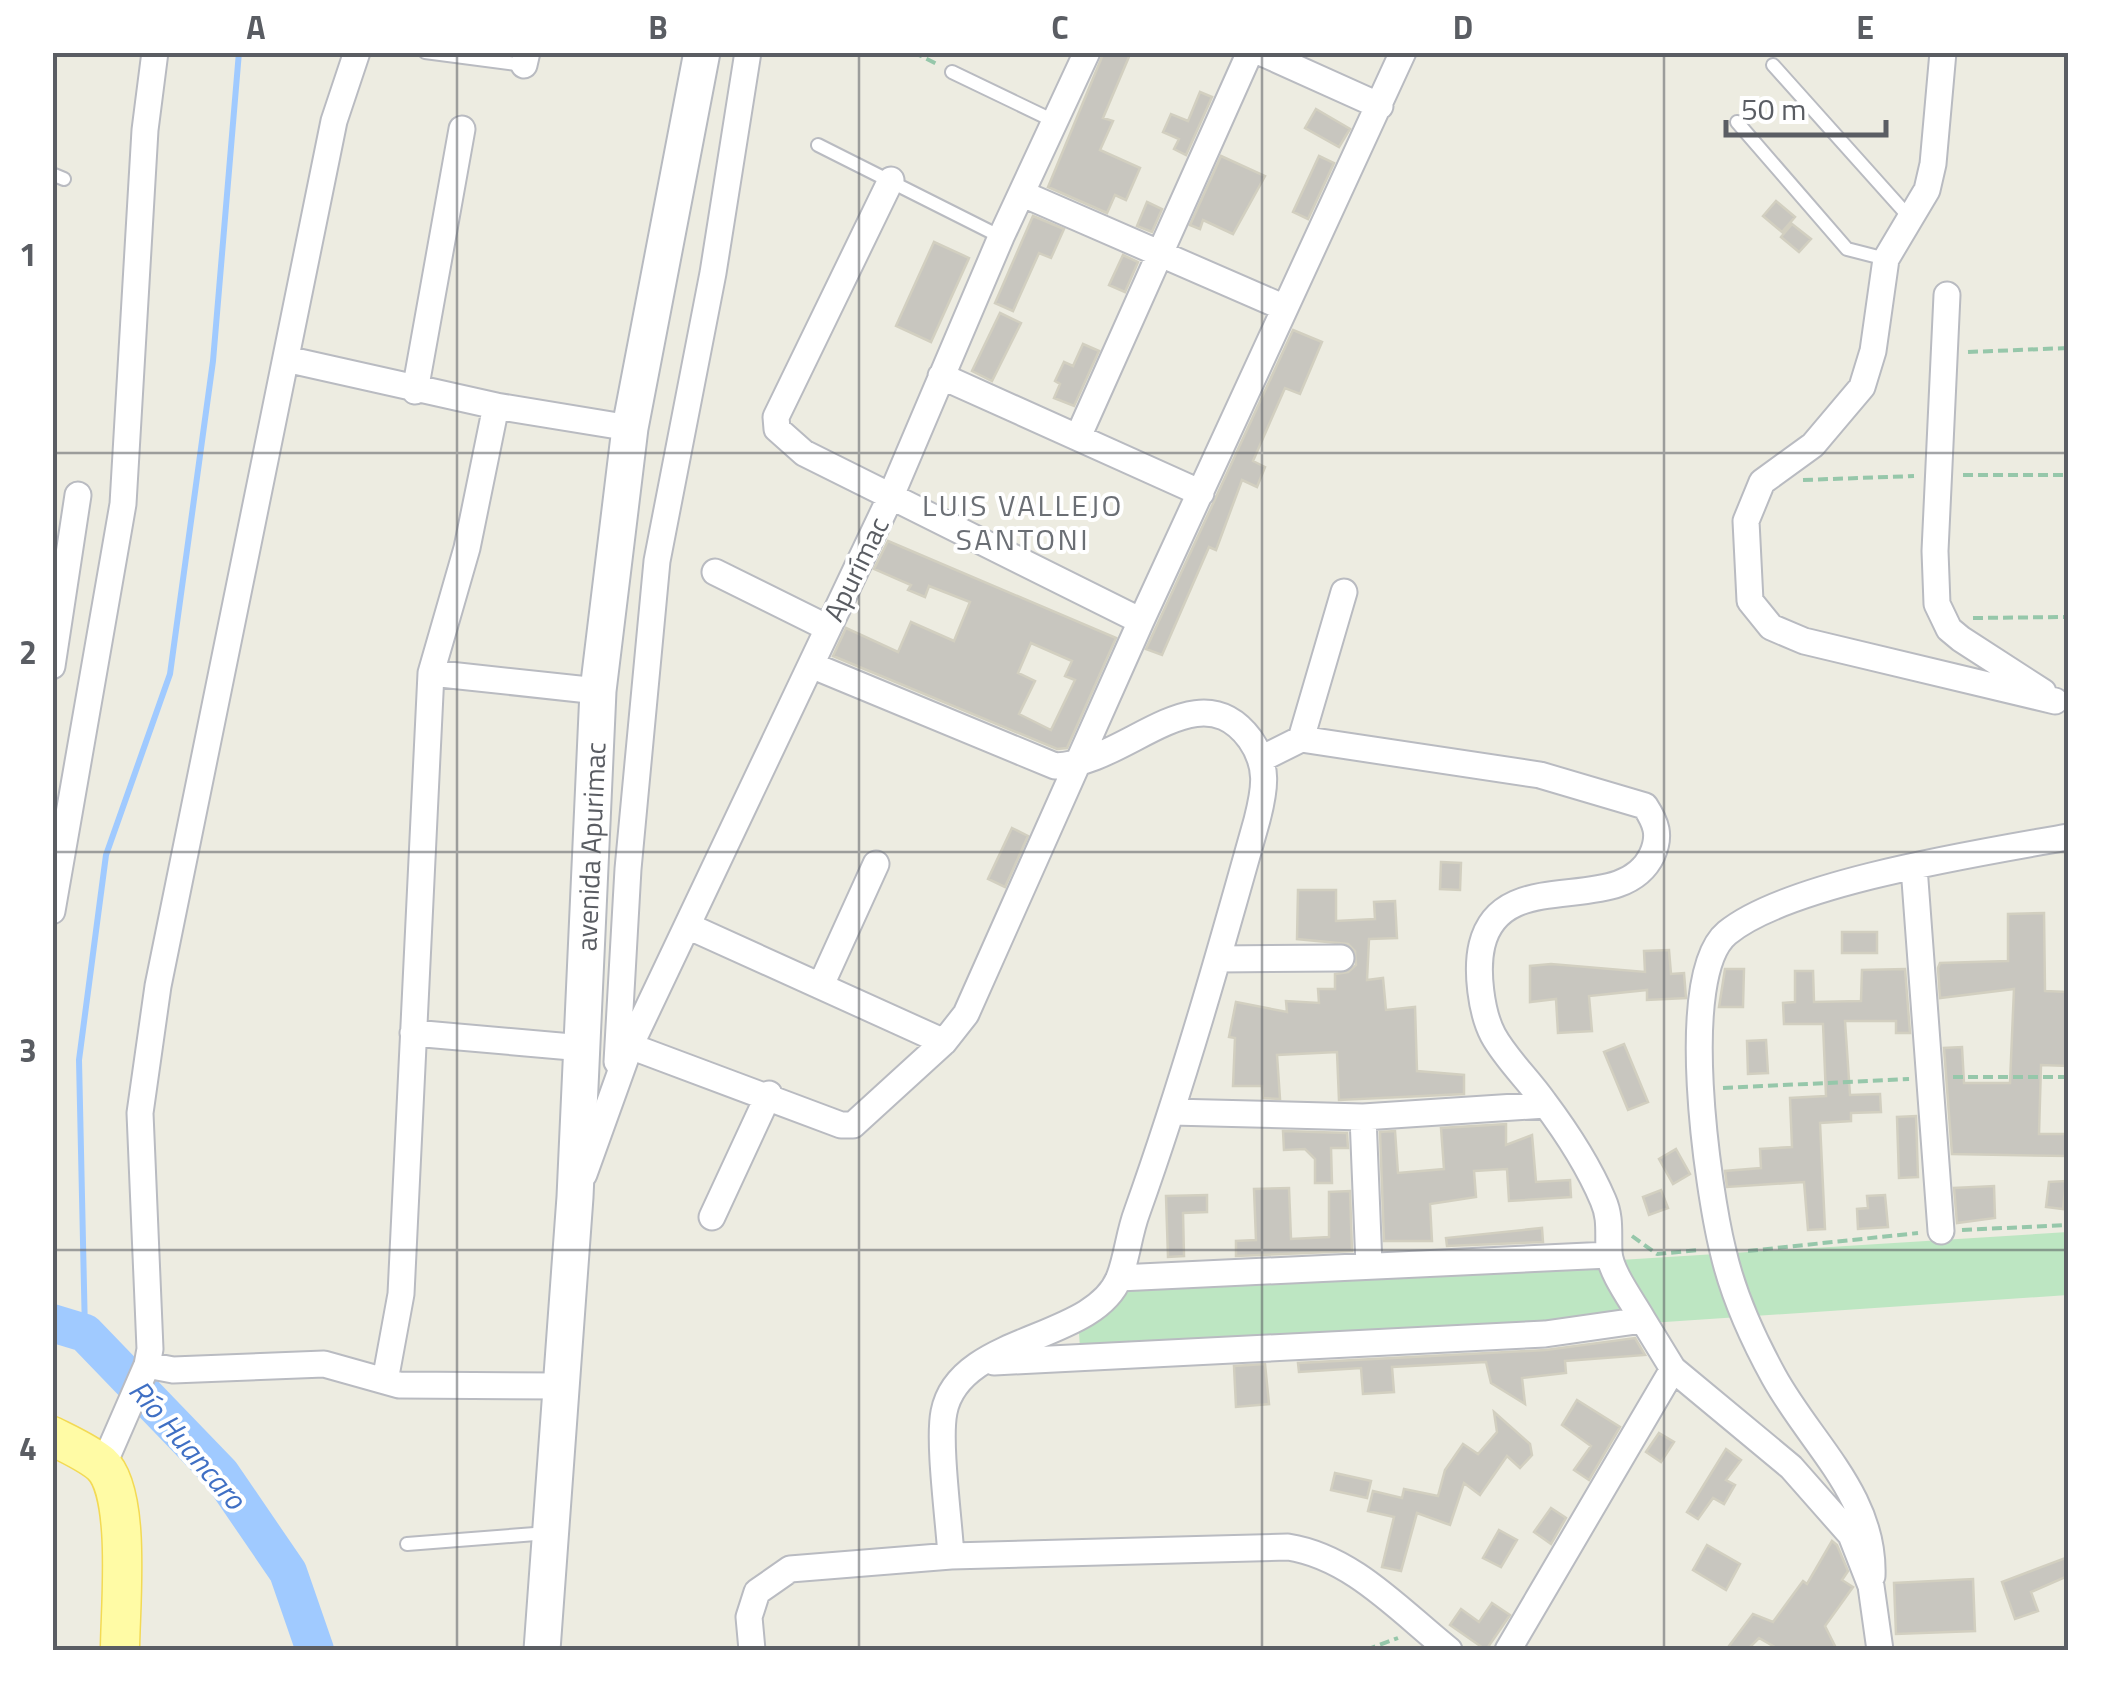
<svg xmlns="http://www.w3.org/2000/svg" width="2121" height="1703" font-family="'Titillium Web',sans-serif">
	<rect width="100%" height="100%" fill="#edece1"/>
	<path fill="#bde6c2" d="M 2068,1232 L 2068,1295 L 1650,1323 L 1080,1349 L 1079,1332 L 1106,1314 L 1124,1291 Z"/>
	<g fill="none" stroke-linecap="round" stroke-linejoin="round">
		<path stroke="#a0caff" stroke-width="6" d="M 85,1333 L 79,1060 L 106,855 L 170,674 L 213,361 L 239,52"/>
		<path stroke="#a0caff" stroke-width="38" d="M 52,1323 L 85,1333 L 221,1474 L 288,1572 L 315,1650"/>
	</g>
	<path fill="#c8c6bf" stroke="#d2cfc0" stroke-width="2.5" fill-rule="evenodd" d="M 1104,52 L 1131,52 L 1103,118 L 1113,121 L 1100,150 L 1140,168 L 1126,200 L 1115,195 L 1107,213 L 1048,187 Z
		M 1200,92 L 1212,97 L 1186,155 L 1174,149 L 1179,139 L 1163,132 L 1171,114 L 1188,121 Z
		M 1316,109 L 1350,129 L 1339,147 L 1305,128 Z
		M 1221,156 L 1265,176 L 1233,234 L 1203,220 L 1200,229 L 1190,225 Z
		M 1319,156 L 1334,163 L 1308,219 L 1293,212 Z
		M 1776,201 L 1795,217 L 1782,232 L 1763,216 Z
		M 1147,202 L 1162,209 L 1152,232 L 1137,226 Z
		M 1033,216 L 1064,229 L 1051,258 L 1039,253 L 1013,311 L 995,303 Z
		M 1792,224 L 1811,239 L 1799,252 L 1781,237 Z
		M 934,242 L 969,258 L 931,342 L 896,326 Z
		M 1123,255 L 1138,262 L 1125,292 L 1109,285 Z
		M 1000,313 L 1021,323 L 992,381 L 972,371 Z
		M 1293,330 L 1322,342 L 1300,394 L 1285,388 L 1253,461 L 1265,467 L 1257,487 L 1242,480 L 1216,550 L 1209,547 L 1162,655 L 1146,649 Z
		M 1083,344 L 1099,351 L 1074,406 L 1054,398 L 1060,384 L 1055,381 L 1064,362 L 1073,366 Z
		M 888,541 L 1116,638 L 1067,748 L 1057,749 L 833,656 L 846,628 L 898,652 L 911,622 L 954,641 L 970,602 L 929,586 L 925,597 L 908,590 L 911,585 L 874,569 ZM 1031,643 L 1072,661 L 1065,676 L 1075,680 L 1051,730 L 1019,714 L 1035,681 L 1018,673 Z
		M 1012,828 L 1028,836 L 1005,887 L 988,879 Z
		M 1441,862 L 1461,863 L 1460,890 L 1440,889 Z
		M 1298,890 L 1336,890 L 1336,921 L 1375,919 L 1374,902 L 1395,901 L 1397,938 L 1369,939 L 1367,980 L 1383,978 L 1386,1010 L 1415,1007 L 1417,1071 L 1464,1075 L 1464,1094 L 1339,1100 L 1337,1052 L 1277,1055 L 1280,1099 L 1263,1098 L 1262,1086 L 1233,1086 L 1235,1038 L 1229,1037 L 1236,1002 L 1287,1012 L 1286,1001 L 1319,1003 L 1318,989 L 1335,989 L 1335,974 L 1348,972 L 1356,965 L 1355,951 L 1348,944 L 1297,939 Z
		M 2044,913 L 2045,991 L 2067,992 L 2068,1066 L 2041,1065 L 2039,1134 L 2068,1134 L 2068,1156 L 1952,1154 L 1944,1048 L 1962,1047 L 1964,1083 L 2010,1083 L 2014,989 L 1940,998 L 1938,968 L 1940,963 L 2008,961 L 2008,914 Z
		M 1842,932 L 1877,932 L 1877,953 L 1842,953 Z
		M 1669,950 L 1671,974 L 1684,973 L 1686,998 L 1647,1000 L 1647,990 L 1589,996 L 1592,1031 L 1558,1033 L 1556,999 L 1530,1002 L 1530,966 L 1551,964 L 1645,972 L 1644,951 Z
		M 1725,969 L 1744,969 L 1743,1007 L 1719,1007 Z
		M 1905,969 L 1910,1033 L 1896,1033 L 1896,1021 L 1845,1021 L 1850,1095 L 1880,1094 L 1881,1112 L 1851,1113 L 1851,1121 L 1820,1123 L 1825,1229 L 1808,1230 L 1804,1182 L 1727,1187 L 1725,1171 L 1761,1168 L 1760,1149 L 1792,1147 L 1790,1098 L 1826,1096 L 1823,1024 L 1784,1024 L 1783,1003 L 1795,1002 L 1795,971 L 1813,971 L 1814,1002 L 1861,1001 L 1862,970 Z
		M 1766,1040 L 1768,1073 L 1748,1074 L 1747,1041 Z
		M 1624,1044 L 1648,1102 L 1628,1110 L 1604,1052 Z
		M 1916,1116 L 1918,1177 L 1899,1178 L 1897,1117 Z
		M 1506,1124 L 1506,1145 L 1532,1135 L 1536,1182 L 1570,1180 L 1571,1197 L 1509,1201 L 1507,1169 L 1474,1171 L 1476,1197 L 1430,1204 L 1432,1241 L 1384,1241 L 1380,1132 L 1395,1131 L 1398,1173 L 1444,1169 L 1441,1128 Z
		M 1283,1131 L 1347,1133 L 1348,1148 L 1331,1148 L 1332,1183 L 1315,1183 L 1315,1159 L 1305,1149 L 1284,1150 Z
		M 1676,1149 L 1690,1174 L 1673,1184 L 1659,1159 Z
		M 2066,1181 L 2063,1209 L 2046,1207 L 2049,1182 Z
		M 1994,1186 L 1995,1218 L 1957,1223 L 1954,1188 Z
		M 1289,1188 L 1291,1239 L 1329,1237 L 1329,1192 L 1350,1191 L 1352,1251 L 1236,1256 L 1236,1241 L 1256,1240 L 1254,1189 Z
		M 1661,1190 L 1668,1208 L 1649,1215 L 1643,1197 Z
		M 1207,1195 L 1207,1212 L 1183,1213 L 1184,1256 L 1168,1257 L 1166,1196 Z
		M 1885,1195 L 1888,1227 L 1858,1229 L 1857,1209 L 1868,1208 L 1867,1196 Z
		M 1542,1228 L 1543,1242 L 1447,1246 L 1446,1238 Z
		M 1635,1338 L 1645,1355 L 1565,1361 L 1566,1373 L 1522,1378 L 1525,1404 L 1491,1383 L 1486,1362 L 1392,1367 L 1394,1392 L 1363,1394 L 1361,1368 L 1299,1372 L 1298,1363 L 1546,1350 Z
		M 1265,1364 L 1269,1404 L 1236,1407 L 1234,1366 Z
		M 1577,1400 L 1620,1427 L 1589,1480 L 1574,1470 L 1591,1446 L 1562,1425 Z
		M 1494,1412 L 1530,1444 L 1532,1455 L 1520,1468 L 1507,1456 L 1480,1495 L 1464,1483 L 1450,1525 L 1417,1513 L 1401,1571 L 1382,1567 L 1394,1517 L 1368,1511 L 1373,1491 L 1402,1498 L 1404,1489 L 1438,1496 L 1445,1470 L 1463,1444 L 1478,1454 L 1497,1432 Z
		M 1659,1433 L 1674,1442 L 1661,1462 L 1646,1452 Z
		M 1726,1449 L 1741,1460 L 1726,1480 L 1735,1485 L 1724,1504 L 1713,1498 L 1698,1519 L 1687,1512 Z
		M 1335,1473 L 1371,1481 L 1367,1498 L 1331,1490 Z
		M 1551,1508 L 1566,1518 L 1551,1544 L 1534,1532 Z
		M 1499,1530 L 1517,1540 L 1501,1567 L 1483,1558 Z
		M 1832,1541 L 1837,1545 L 1848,1571 L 1842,1580 L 1853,1587 L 1825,1626 L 1837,1650 L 1780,1650 L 1759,1638 L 1747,1650 L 1726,1650 L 1753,1614 L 1773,1622 L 1803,1581 L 1807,1584 Z
		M 1707,1545 L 1740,1564 L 1726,1590 L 1693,1570 Z
		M 2068,1557 L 2068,1576 L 2031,1592 L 2038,1611 L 2015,1619 L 2002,1582 Z
		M 1973,1579 L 1975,1631 L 1896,1634 L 1894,1583 Z
		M 1492,1603 L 1510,1615 L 1486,1650 L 1450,1625 L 1461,1609 L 1479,1622 Z"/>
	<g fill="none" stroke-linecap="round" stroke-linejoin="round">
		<g stroke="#b9bbc1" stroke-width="16">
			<path id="lane" d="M 425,52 L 524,65
				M 1773,65 L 1910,218
				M 952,72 L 1056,122
				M 1737,122 L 1847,249 L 1886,259
				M 818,145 L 1001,237
				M 52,174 L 64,179
				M 407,1544 L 548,1533"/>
		</g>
		<g stroke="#b9bbc1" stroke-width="29">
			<path id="street" d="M 1260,52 L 1380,106
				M 1943,52 L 1933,164 L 1927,190 L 1886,259 L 1873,351 L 1862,387 L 1813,445 L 1762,482 L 1746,521 L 1750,601 L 1771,627 L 1804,641 L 2055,701
				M 524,65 L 527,52
				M 891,180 L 776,417 L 777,429 L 804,453 L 1141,621
				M 1023,194 L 1285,308
				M 1947,295 L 1935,551 L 1937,604 L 1949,629 L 1961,639 L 2043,692
				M 286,359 L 496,406
				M 941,376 L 1201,493
				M 415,391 L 462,129
				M 1078,437 L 1250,52
				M 715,572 L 828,628
				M 811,665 L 1055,766 C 1126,765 1197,668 1250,739 C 1269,766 1265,789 1257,820 C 1220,952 1183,1083 1137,1212 C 1129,1233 1127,1258 1119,1278 C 1093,1342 959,1335 944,1412 C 938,1442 949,1521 951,1556
				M 52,666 L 78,495
				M 431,673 L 598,691
				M 1301,739 L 1344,592
				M 1263,758 L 1301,739 L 1540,775 L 1645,806 C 1656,823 1661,835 1652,855 C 1621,920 1502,862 1482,945 C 1476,970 1481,1012 1493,1035 C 1506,1059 1528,1079 1544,1102 C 1565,1130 1589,1167 1603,1200 C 1611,1218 1608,1233 1609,1252 C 1610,1272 1633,1302 1643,1320
				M 1914,867 L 1941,1231
				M 52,911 L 123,504 L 145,130 L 155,52
				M 690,927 L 944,1042
				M 1218,959 L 1341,958
				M 821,985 L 876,864
				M 413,1033 L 583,1048
				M 630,1046 L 841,1125 L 853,1125 L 944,1042 L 966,1014 L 1141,621 L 1403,52
				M 617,1062 L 628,869 L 657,561 L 713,273 L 748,52
				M 1172,1112 L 1363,1117 L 1546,1105
				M 1363,1117 L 1369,1265
				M 584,1174 L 630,1046 L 890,498 L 1001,237 L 1087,52
				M 712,1217 L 769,1094
				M 1119,1278 L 1609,1255
				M 994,1362 L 1545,1334 L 1643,1320 L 1673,1369 L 1791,1467 L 1851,1535 L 1871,1586 L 1880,1650
				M 147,1365 L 173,1370 L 324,1364 L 399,1385 L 561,1386
				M 385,1381 L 401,1294 L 431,673 L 467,548 L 496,406 L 630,428
				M 103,1466 L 147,1365 L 150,1349 L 140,1113 L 158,986 L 334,121 L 357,52
				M 1872,1576 C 1875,1496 1811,1444 1774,1377 C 1752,1337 1733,1295 1723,1251 C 1708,1190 1676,975 1727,933 C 1789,882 1985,852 2068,837
				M 752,1650 L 749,1617 L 757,1592 L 790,1569 L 951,1556 L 1288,1547 C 1352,1557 1399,1610 1449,1650
				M 1508,1650 L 1673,1369"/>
		</g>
		<g stroke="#b7bac0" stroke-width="39">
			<g id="secondary">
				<path id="s1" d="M 542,1650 L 575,1197 L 598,691 L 630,428 L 702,52"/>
			</g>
		</g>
		<g stroke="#f3da54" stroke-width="41">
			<path id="primary" d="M 52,1436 C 68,1444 88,1453 101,1464 C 132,1492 120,1609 120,1650"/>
		</g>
		<path stroke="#96c7aa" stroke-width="4" stroke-dasharray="10 5" stroke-linecap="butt" d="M 913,52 L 939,65
			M 1968,352 L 2068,348
			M 1963,475 L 2068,475
			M 1803,480 L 1914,476
			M 1973,618 L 2068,617
			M 1953,1077 L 2068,1077
			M 1723,1088 L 1909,1079
			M 1962,1230 L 2068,1225
			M 1632,1236 L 1657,1254 L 1699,1250
			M 1748,1251 L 1918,1233
			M 1366,1650 L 1398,1638"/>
		<use href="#lane" stroke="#fff" stroke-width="12"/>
		<use href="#street" stroke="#fff" stroke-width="25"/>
		<use href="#secondary" stroke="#fff" stroke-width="35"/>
		<use href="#primary" stroke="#fffba5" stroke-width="38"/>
	</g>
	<path fill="none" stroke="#5a5d63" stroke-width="2.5" stroke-opacity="0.55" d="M 457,52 L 457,1650M 859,52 L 859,1650M 1262,52 L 1262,1650M 1664,52 L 1664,1650M 52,453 L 2068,453M 52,852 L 2068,852M 52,1250 L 2068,1250"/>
	<g text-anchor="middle" stroke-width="8" stroke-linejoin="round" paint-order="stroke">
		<g font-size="28" fill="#5a5d63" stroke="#fff">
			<text transform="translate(856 569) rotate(-64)" y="10">Apurímac</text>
			<text dy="10" stroke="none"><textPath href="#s1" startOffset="805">avenida Apurimac</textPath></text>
		</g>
		<g font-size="30" letter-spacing="2.5" fill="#6b6f75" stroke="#fff">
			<text x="1023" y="516">LUIS VALLEJO<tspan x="1023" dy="34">SANTONI</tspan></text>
		</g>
		<g font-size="30" font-style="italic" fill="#4070c4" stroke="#fff">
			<text transform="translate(187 1445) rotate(49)" y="10">Río Huancaro</text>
		</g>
	</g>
	<rect width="2121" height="1703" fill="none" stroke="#ffffff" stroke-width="110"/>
	<path d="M1726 120v15h160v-15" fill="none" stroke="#5a5d63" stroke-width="5"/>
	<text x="1741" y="120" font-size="30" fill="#5a5d63" stroke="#ffffff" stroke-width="8" paint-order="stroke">50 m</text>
	<rect x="55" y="55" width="2011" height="1593" fill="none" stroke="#5a5d63" stroke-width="4"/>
	<g font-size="32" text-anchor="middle" font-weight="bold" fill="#5a5d63">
		<text x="256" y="39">A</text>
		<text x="658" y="39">B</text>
		<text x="1060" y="39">C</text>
		<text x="1463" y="39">D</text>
		<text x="1865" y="39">E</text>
		<text x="28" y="266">1</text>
		<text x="28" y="664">2</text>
		<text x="28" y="1062">3</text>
		<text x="28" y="1460">4</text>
	</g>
</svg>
